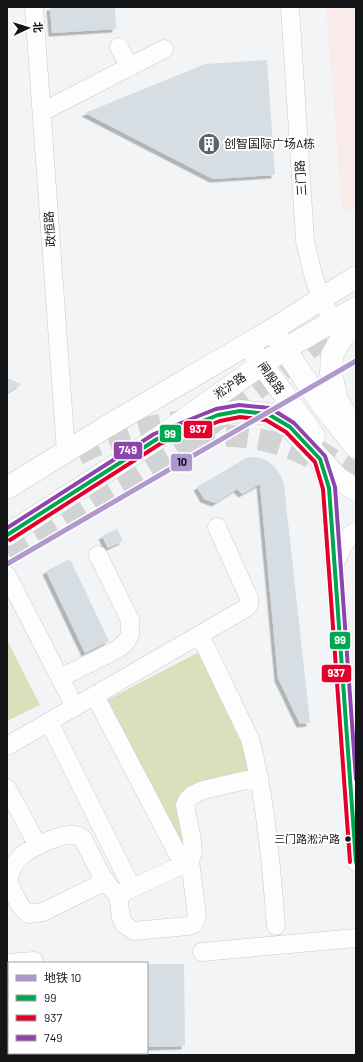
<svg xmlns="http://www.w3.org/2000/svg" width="363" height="1062" font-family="Barlow,'Noto Sans SC',sans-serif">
	<defs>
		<filter id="shadow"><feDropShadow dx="-3.5" dy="3.5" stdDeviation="0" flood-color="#0004"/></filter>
	</defs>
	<rect width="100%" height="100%" fill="#f2f4f6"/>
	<path fill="#f9ebea" d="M 326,7 L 356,7 L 356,214 L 342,209 Z"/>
	<path fill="#d9e0bc" d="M 7,640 L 40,705 L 7,721 Z
		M 201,651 L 248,753 L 249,770 L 243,774 L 192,788 L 187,842 L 178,846 L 107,700 Z"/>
	<path fill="#d6dee4" filter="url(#shadow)" d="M 50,7 L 115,7 L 116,29 L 52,33 Z
		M 267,60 L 275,175 L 213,179 L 85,113 L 205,64 Z
		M 7,378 L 21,384 L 7,393 Z
		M 253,457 L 264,459 L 274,466 L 281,476 L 284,485 L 310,723 L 300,724 L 278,678 L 260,484 L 242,494 L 237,489 L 215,503 L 204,499 L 197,487 L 246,458 Z
		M 117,529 L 123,541 L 108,548 L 102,536 Z
		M 70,559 L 109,641 L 85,653 L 46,571 Z
		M 147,964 L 184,964 L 185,1046 L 147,1047 Z"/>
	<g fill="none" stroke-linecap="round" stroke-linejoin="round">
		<path stroke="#d1d3d5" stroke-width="22" stroke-dasharray="22 11" stroke-linecap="butt" d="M 193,437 C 238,432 287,440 325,466
			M 314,448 L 356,474
			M 78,454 C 115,436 146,425 187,421
			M 7,552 L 185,444 L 339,326"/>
		<g stroke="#c9cbcc" stroke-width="19">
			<path id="minor" d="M 34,7 L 66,452
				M 290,7 L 305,240 L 312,271 L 321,299 L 333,321
				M 119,47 L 130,67
				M 42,112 L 164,49
				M 320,460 L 329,488 L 356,862
				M 334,565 C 340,554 345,537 356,531
				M 7,575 L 75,707
				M 200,635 L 250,739 C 266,800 271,863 276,926
				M 60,678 L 118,649 L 126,642 L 130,635 L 130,620 L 98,555
				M 95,696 L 183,864
				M 49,722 L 132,888
				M 7,746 L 246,608 L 249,604 L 249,598 L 217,527
				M 7,788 L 38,846
				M 106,881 L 43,912 L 29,914 C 21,909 18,902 14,894 C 12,890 9,885 9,880 C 10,870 16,860 24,854 C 34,846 62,833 75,835 C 79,835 81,837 83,839 C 92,855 103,885 118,895 L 121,917 L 124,924 L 134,931 L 188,926 L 194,924 L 197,916 L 190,861 L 193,852 L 192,840 L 185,805 L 188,799 L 194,794 L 203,790 L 259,777
				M 122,893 L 190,861
				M 202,952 L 356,938
				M 7,963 L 34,961"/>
		</g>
		<g stroke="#c9cbcc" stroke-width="23">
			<path id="major" d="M 276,336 L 323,406 L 356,447
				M 253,352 L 314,436
				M 352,426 L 337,400 L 331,373 L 332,355 L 343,336 L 356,326
				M 186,427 L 218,415 L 240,411 L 268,414 L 290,427 L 338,478 L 356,490
				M 7,488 L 106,427 L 272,330 L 356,277
				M 7,535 L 157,439 L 262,364 L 285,349 L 356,308"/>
		</g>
		<use href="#minor" stroke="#fdfdfe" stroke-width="18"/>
		<use href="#major" stroke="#fdfdfe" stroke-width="22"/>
		<g stroke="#fff" stroke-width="7">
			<path id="bus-1" d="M 7,535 L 157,439 L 218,415 L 240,411 L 268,414 L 290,427 L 320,459 L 329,488 L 356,862"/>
		</g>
		<g stroke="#fff" stroke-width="7">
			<path id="bus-2" d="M 10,540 L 160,444 L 220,421 L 240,417 L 266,420 L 286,432 L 315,462 L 323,489 L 350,862"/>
		</g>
		<g stroke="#fff" stroke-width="7">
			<path id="bus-3" d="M 7,528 L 154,434 L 216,409 L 239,405 L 270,408 L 294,423 L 325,456 L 335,487 L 356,779"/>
		</g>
		<use href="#bus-1" stroke="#00a651" stroke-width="4"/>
		<use href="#bus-2" stroke="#e4002b" stroke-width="4"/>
		<use href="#bus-3" stroke="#8e44ad" stroke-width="4"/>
		<g stroke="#fff" stroke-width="8">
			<path id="metro-1" d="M 7,564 L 356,361"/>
		</g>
		<use href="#metro-1" stroke="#b098ce" stroke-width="5"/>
	</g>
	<defs>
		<g id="building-disc" transform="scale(1.15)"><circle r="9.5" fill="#626365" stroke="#fff"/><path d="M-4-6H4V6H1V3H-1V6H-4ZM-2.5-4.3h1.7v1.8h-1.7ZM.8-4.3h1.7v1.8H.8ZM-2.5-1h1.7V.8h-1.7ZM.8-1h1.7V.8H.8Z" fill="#fff"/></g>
	</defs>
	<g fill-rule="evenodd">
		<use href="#building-disc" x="209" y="144"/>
	</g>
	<circle fill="#141517" stroke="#fff" stroke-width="1.5" cx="348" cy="839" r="3.5"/>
	<g text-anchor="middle" stroke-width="4" stroke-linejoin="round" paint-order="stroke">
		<g font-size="11" fill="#141517" stroke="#fff" text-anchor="end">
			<text x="340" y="843">三门路淞沪路</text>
		</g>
		<g font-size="12" fill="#141517" stroke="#fff" text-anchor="start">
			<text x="224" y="148">创智国际广场A栋</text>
		</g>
		<g font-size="12" fill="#141517" stroke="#fff">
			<text transform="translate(301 178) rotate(-94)" y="4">三门路</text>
			<text transform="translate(50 229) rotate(-94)" y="4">政恒路</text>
			<text transform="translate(271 378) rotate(55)" y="4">闸殷路</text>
			<text transform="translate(230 386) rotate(-35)" y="4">淞沪路</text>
		</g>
	</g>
	<g stroke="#fff" stroke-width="1.5">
		<rect x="183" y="420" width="30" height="19" rx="4" fill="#e4002b"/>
		<rect x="159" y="424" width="23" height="19" rx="4" fill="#00a651"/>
		<rect x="113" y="441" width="30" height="19" rx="4" fill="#8e44ad"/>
		<rect x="170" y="453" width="23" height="19" rx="4" fill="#b098ce"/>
		<rect x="329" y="631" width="22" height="19" rx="4" fill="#00a651"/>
		<rect x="321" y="664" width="31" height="19" rx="4" fill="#e4002b"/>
	</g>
	<g font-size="11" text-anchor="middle" font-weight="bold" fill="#fff">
		<text x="198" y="433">937</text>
		<text x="170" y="438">99</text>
		<text x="128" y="454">749</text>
		<text x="340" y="644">99</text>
		<text x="336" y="677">937</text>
	</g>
	<g font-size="11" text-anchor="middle" font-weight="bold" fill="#111">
		<text x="182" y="466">10</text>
	</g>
	<rect width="363" height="1062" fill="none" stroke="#141517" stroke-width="16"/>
	<rect x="8" y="962" width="140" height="92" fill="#ffffff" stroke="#a1a1a2"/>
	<rect x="16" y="975" width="20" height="6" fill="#b098ce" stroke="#a1a1a2"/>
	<text x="44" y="982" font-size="12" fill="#141517">地铁 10</text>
	<rect x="16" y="995" width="20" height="6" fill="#00a651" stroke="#a1a1a2"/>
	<text x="44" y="1002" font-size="12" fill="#141517">99</text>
	<rect x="16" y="1015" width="20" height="6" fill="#e4002b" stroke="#a1a1a2"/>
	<text x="44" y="1022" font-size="12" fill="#141517">937</text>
	<rect x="16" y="1035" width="20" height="6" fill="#8e44ad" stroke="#a1a1a2"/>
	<text x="44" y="1042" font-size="12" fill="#141517">749</text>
	<g transform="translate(28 28) rotate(86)" stroke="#ffffff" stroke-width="3" paint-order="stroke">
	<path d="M0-3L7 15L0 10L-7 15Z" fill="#141517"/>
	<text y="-6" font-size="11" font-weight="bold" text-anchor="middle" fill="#141517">北</text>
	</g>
</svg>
